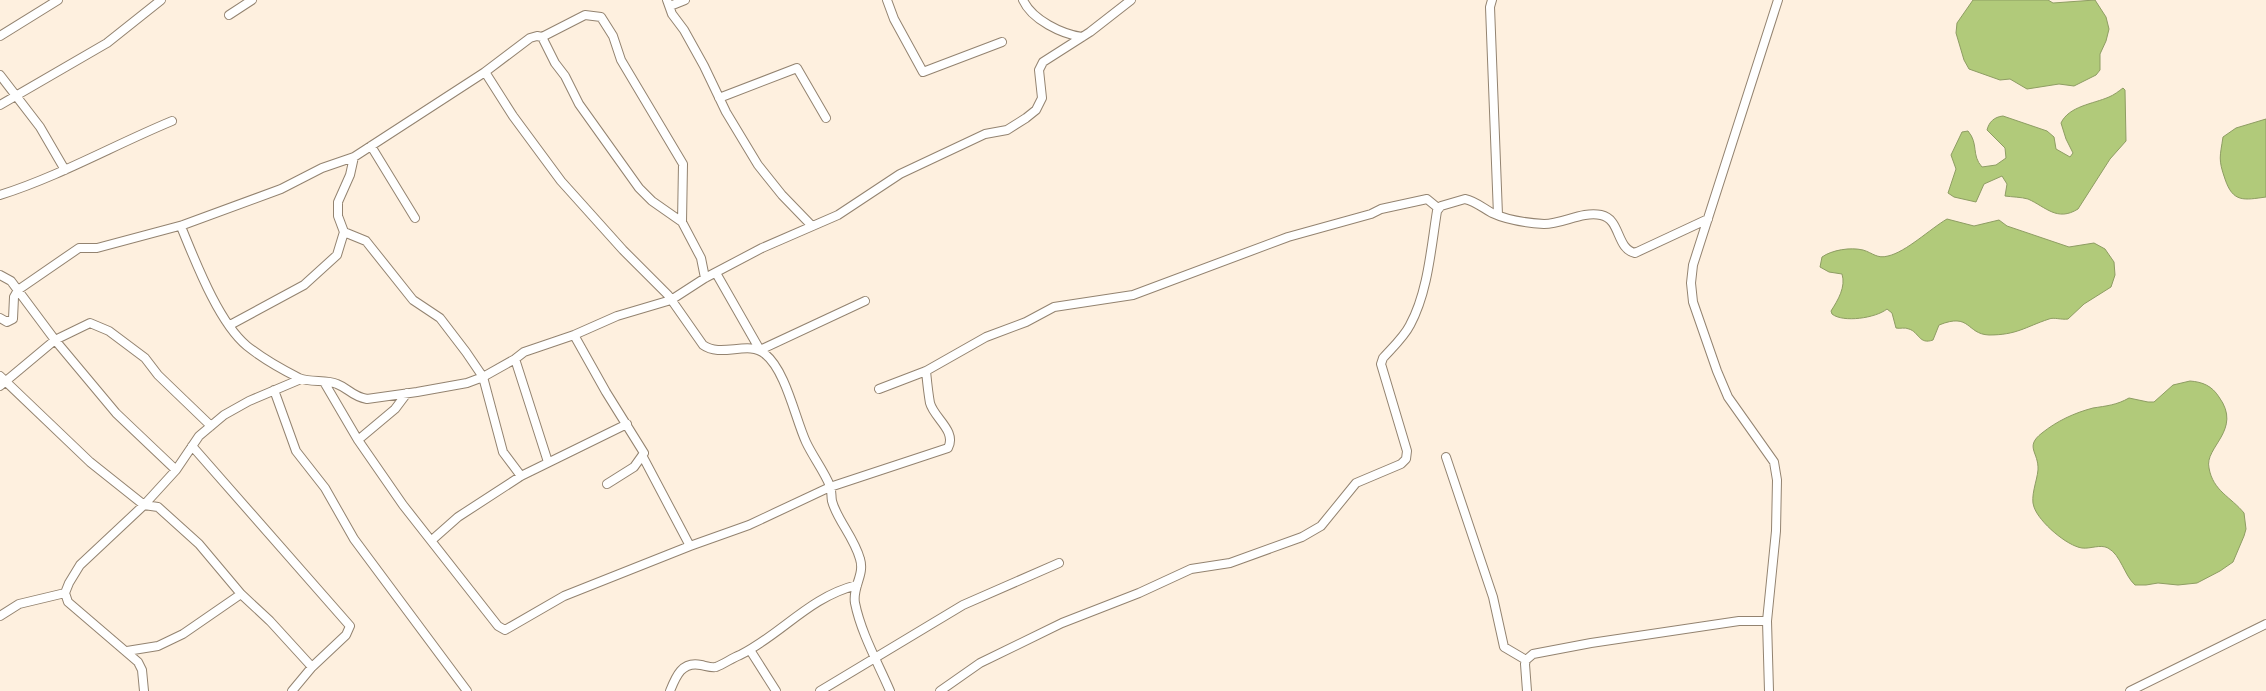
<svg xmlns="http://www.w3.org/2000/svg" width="2266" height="691" font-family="'Nunito Sans',sans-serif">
	<rect width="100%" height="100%" fill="#fef0df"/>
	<path fill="#b1ca7a" stroke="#8e9d63" d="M 1973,0 L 2048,0 L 2053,3 L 2095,0 L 2106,17 L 2109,29 L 2106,41 L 2100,54 L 2100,70 L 2096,75 L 2074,86 L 2059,84 L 2027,89 L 2010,79 L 2000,80 L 1969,69 L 1964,60 L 1956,33 L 1957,23 Z
		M 2123,88 L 2125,90 L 2126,141 L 2110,159 L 2078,209 C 2057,222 2046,207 2028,199 C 2021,197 2012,197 2005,196 L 2007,184 L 2002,176 L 1984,184 L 1976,202 L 1954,197 L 1948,193 L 1956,169 L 1951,155 L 1962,132 L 1968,131 C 1979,144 1971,155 1982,167 L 1996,165 L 2006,158 L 2005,148 L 1987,130 C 1989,122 1994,117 2003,116 L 2047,131 L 2054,137 L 2056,149 L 2070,157 L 2073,153 L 2066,139 L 2061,123 C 2069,106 2093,104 2109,97 C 2114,95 2119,91 2123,88 Z
		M 2266,119 L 2266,197 C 2244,200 2233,203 2225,179 C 2218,159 2220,157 2223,137 L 2236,128 Z
		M 1947,219 L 1974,226 L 1999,220 L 2007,226 L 2069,247 L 2094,243 L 2105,249 L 2114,262 L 2115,275 L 2111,287 L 2084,304 L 2068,319 C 2061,320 2054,317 2049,319 C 2025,327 2017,335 1989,335 C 1966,334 1971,312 1939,325 L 1933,340 C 1919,345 1919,332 1909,329 C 1905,327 1900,329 1896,328 L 1892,313 L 1887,309 C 1876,318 1843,323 1832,314 L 1831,311 C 1838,300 1846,287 1842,274 L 1829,272 L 1820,267 L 1822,257 C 1832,250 1850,247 1863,250 C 1873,253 1877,259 1888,256 C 1906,252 1930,229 1947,219 Z
		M 2190,381 C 2203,382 2212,386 2219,397 C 2243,430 2204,447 2209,468 C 2213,491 2231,497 2244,513 L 2246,529 L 2244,536 L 2233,562 L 2220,571 L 2197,583 L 2178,585 L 2158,583 L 2146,585 L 2135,585 C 2124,575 2121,555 2108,548 C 2100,544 2091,549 2082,548 C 2067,546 2039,522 2034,507 C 2030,497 2037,481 2038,470 C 2039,452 2024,447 2042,433 C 2057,421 2074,413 2093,408 C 2106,406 2117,405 2129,398 L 2148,402 L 2154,402 L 2173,385 Z"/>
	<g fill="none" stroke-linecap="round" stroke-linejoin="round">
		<g stroke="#938370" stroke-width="10">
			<path id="minor" d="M 667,0 L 672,14 L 684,30 L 704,66 L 726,112 L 758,165 L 782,195 L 812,226
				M 887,0 L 894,19 L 923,72 L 1002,42
				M 1023,0 C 1032,20 1062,34 1082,37
				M 1492,0 L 1490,7 L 1498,215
				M 670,6 L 685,0
				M 229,15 L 252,0
				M 0,36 L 58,0
				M 542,37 L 585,15 L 601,17 L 613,36 L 621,60 L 683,164 L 682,222
				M 485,72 L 530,38 L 537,36 L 542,37 L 555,63 L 565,76 L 579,104 L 639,188 L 652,201 L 682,222 L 701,258 L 705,278
				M 0,75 L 40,127 L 65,170
				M 719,98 L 797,68 L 826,118
				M 0,105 L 107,43 L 161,0
				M 371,146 L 415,218
				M 0,195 C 60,176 114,145 172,121
				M 183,225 L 182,229 C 196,263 219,323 247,346 C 262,358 281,369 299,378 C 311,383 326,379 337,384 C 350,389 351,396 367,399 L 417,392 L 467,383 L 483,377 L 515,359 L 524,352 L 574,335 L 617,316 L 671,300 L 705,278 L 762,248 L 838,215 L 900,174 L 985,134 L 1007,130 L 1026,118 L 1036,110 L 1042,98 L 1039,70 L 1043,62 L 1090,32 L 1131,0
				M 344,232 L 366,241 L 413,300 L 440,318 L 466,352 L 483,377 L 503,452 L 521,476
				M 716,273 L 760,350 L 865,301
				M 0,275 L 11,281 L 55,340 L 116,413 L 176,470
				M 0,318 L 7,322 L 13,319 L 14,297 L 18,290 L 79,248 L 97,248 L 183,225 L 281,189 L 322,168 L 354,157 L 485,72 L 513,116 L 561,181 L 623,250 L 668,295 L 703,345 C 721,358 749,340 765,354 C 786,371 795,418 806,442 C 813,457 824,471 830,486 C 832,491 831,496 832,501 C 837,520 854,537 860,559 C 865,575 852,587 855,603 C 861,633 878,663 890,691
				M 230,325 L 304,285 L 337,255 L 344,232 L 338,216 L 338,202 L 350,175 L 354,157
				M 574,335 L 606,392 L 644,453 L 634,467 L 607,484
				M 515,359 L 548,462
				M 0,376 L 90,462 L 144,505 L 158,507 L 199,544 L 241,594 L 270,621 L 312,667
				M 324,382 L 358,440 L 403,505 L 498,626 L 505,630 L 564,596 L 690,546 L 749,525 L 830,487 L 948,448 C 957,431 934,418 930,403 C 928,392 927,381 926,371
				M 0,386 L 55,340 L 90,323 L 109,331 L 145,358 L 158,375 L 211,426
				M 879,389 L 926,371 L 986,337 L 1026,322 L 1054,307 L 1133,295 L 1288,237 L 1371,214 L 1381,209 L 1427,199 L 1438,208
				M 274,390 L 296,451 L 325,488 L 354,539 L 467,691
				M 358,440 L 395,409 L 407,393
				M 192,446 L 350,626 L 346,635 L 312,667 L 292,691
				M 643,457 L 690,546
				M 1446,457 L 1493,597 L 1504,647 L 1526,660
				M 432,540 L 458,517 L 521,476 L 627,424
				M 0,616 L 19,604 L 65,593
				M 750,650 L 776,691
				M 127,651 L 158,646 L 183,634 L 241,594
				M 144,691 L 142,670 L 138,662 L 68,602 L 65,593 L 69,583 L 80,565 L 144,505 L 176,470 L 199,436 L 224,415 L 249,401 L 301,379
				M 670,691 C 676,676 682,661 701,665 C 706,666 712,668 716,667 C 724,664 732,658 740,655 C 782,634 809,597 857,585
				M 820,691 L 963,605 L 1059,563
				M 940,691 L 980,663 L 1062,623 L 1139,593 L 1191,569 L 1230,563 L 1302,537 L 1321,526 L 1356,483 L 1401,464 L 1406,459 L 1407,451 L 1381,364 L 1383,358 C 1392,348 1404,337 1410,325 C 1428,292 1431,248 1437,211 L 1441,206 L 1465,199 C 1475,201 1483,208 1492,213 C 1507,220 1528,223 1544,224 C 1563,224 1582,211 1601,215 C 1621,219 1616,249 1635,253 L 1708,219
				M 1527,691 L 1525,664 L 1526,660 L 1533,654 L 1591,643 L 1739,621 L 1767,621
				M 1769,691 L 1767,621 L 1776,531 L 1777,480 L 1774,462 L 1728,397 L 1717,371 L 1693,302 L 1691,283 L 1693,265 L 1778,0
				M 2130,691 L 2266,624"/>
		</g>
		<use href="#minor" stroke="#fff" stroke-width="8"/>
	</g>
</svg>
